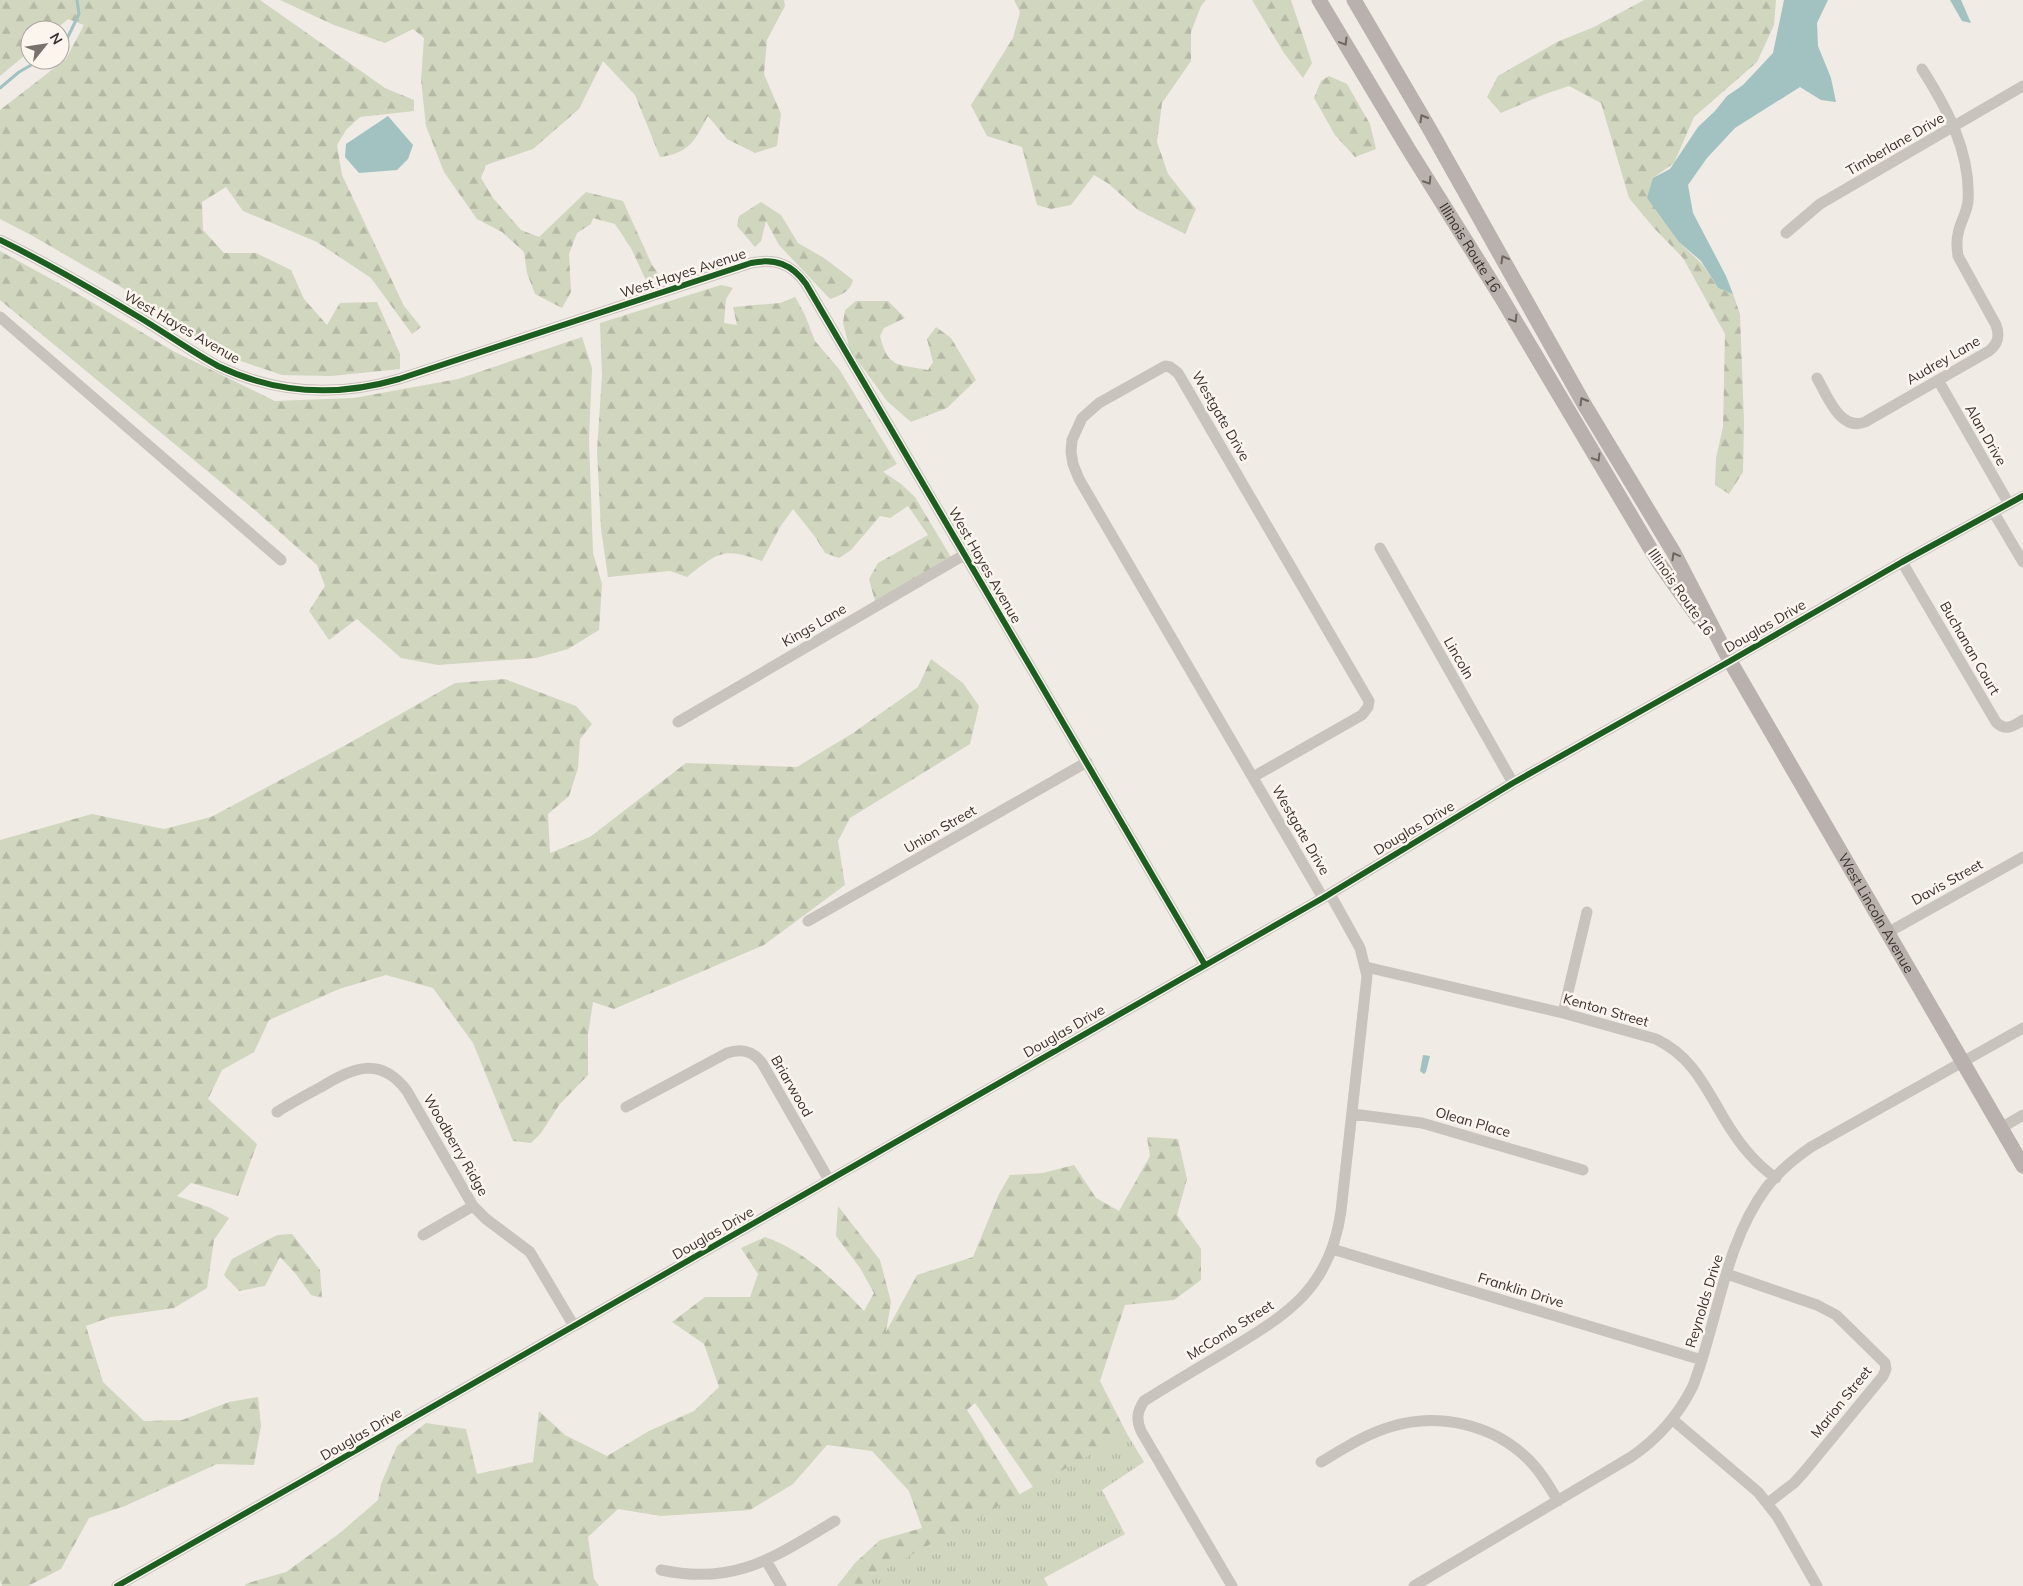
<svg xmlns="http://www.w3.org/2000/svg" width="2023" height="1586" font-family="Mulish,sans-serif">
	<defs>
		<pattern id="forest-firs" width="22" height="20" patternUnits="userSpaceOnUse" patternTransform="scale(1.25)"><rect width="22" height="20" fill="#d1d6bf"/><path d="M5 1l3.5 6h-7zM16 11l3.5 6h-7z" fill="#b4b8a4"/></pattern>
		<pattern id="park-tufts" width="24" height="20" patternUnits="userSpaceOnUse" patternTransform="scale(1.25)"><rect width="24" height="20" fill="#d1d6bf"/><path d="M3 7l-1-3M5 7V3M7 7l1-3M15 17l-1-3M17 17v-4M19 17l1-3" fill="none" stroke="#b4b8a4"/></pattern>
	</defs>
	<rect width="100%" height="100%" fill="#f0ebe5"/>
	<path fill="url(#forest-firs)" d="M 0,0 L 260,0 L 385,88 L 414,100 L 414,111 L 360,117 L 346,130 L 337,145 L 342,175 L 404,306 L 421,327 L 412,334 L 371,278 L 317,242 L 243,211 L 226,187 L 202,202 L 203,230 L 224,253 L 256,253 L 291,270 L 304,299 L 327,325 L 340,303 L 377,302 L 400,354 L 400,369 L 331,376 L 282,375 L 223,355 L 121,287 L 31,235 L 0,219 L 0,110 L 66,59 L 84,25 L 68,19 L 55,30 L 30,30 L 30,51 L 0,76 Z
		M 280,0 L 784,0 L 785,6 L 767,40 L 764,74 L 781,114 L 777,146 L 755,153 L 727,139 L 708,116 C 695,140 690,153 660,157 L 635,95 L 603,61 L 579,109 L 533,149 L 486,165 L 481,178 L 493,198 L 521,230 L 539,237 L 586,192 L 623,201 L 652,265 L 662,279 L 650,289 L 631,248 L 615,224 L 593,218 L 591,224 L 577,233 L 569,254 L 571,292 L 562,308 L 535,294 L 527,273 L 524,252 L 502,232 L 477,219 L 444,172 L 426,126 L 421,80 L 424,38 L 413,29 L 385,43 L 334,25 Z
		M 1014,0 L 1206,0 L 1201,6 L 1191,32 L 1191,61 L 1162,103 L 1157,142 L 1168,174 L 1196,209 L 1185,234 L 1138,210 L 1109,184 L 1094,175 L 1071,205 L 1051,209 L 1037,205 L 1022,147 L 987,136 L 971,105 L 1013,38 L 1020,12 Z
		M 1252,0 L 1291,0 L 1312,63 L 1303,78 L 1284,53 Z
		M 1644,0 L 1776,0 L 1774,25 L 1757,62 L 1694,117 L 1674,163 L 1653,178 L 1679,242 L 1702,264 L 1718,288 L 1733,294 L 1740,314 L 1744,422 L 1743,472 L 1729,494 L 1715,485 L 1716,458 L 1723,427 L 1725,334 L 1683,258 L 1654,228 L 1629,198 L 1601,103 L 1569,86 L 1545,94 L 1501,113 L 1487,97 L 1498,76 L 1517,65 L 1557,42 L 1594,27 Z
		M 1329,76 L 1347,84 L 1370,124 L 1376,149 L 1355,157 L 1335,135 L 1314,98 L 1321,81 Z
		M 761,202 L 781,215 L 798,243 L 824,258 L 853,280 C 851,291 840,296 830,299 L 779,245 L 766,221 L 761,241 L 755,247 L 737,226 L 739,216 Z
		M 0,251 L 73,291 L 173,351 L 275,401 L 354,398 L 458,379 L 582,337 L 592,368 L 589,439 L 593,553 L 602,584 L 599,630 L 568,649 L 536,658 L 438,665 L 401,658 L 357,619 L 329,640 L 309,611 L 325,586 L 317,565 L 257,512 L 0,300 Z
		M 721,285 L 733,288 L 726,299 L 724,323 L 737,325 L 733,307 L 780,303 L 795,297 L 805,315 L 815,341 L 839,369 L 897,464 L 883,472 L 900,483 L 915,497 L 952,559 L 875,601 L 869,579 L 878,563 L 928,535 L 908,506 L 890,518 L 880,516 L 851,550 L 839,558 L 825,553 L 816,538 L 793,509 L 780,527 L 762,561 C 723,547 719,552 687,577 L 670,571 L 608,577 L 601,529 L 597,451 L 602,375 L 600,323 Z
		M 856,301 L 888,301 L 905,318 L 884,328 L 880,336 C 888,369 898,364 928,370 L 933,362 L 927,339 L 936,327 L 951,338 L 976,380 L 947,408 L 911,422 L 887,401 L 850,350 L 843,323 L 845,310 Z
		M 931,659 L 963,683 L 979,706 L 970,744 L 850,818 L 838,841 L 845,885 L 764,945 L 614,1009 L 593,1002 L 588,1034 L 588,1075 L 559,1105 L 541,1133 L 531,1143 L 513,1141 L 473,1043 L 433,988 L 386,975 L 339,989 L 269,1020 L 254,1052 L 222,1070 L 208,1099 L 257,1144 L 238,1196 L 191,1183 L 177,1196 L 211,1208 L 229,1218 L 214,1240 L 207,1288 L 174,1308 L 111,1317 L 86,1326 L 103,1382 L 144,1421 L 182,1420 L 229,1402 L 258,1397 L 261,1426 L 254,1465 L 217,1464 L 125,1506 L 89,1518 L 61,1569 L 28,1586 L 2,1586 L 0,1580 L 0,840 L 92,814 L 164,829 L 211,817 L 344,746 L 455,683 L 505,679 L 576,706 L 592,724 L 580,739 L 578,768 L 569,796 L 548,814 L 550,853 L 590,837 L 686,763 L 797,767 L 853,733 L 918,687 Z
		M 1147,1137 L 1178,1139 L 1187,1179 L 1177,1215 L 1201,1249 L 1201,1280 L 1174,1300 L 1125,1305 L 1100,1381 L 1127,1434 L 1114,1455 L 1040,1497 L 975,1403 L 967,1410 L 1022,1498 L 893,1586 L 837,1586 L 855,1563 L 880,1540 L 922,1528 L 909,1491 L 872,1451 L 827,1445 L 793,1484 L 750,1510 L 661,1516 L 618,1509 L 588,1537 L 594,1579 L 599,1586 L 244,1586 L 248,1583 L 286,1572 L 340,1533 L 378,1500 L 381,1484 L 397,1446 L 426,1423 L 466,1429 L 477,1474 L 533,1462 L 539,1411 L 565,1435 L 607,1456 L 649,1431 L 694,1411 L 719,1387 L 704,1344 L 672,1322 L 705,1297 L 750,1297 L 758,1274 L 741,1248 L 765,1237 C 805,1251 835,1281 864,1311 L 874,1293 L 860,1268 L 836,1236 L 838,1206 L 880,1260 L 891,1302 L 886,1332 L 917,1275 L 973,1257 L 999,1194 L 1010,1175 L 1043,1173 L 1074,1165 L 1096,1198 L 1119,1211 L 1150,1156 Z
		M 292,1234 L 320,1270 L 322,1298 L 311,1295 L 295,1273 L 280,1257 L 265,1286 L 239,1291 L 224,1275 L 232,1259 L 277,1235 Z"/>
	<path fill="url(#park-tufts)" d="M 1127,1434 L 1144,1462 L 1102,1490 L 1125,1534 L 1044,1578 L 1048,1586 L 865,1586 L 863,1582 Z"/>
	<path fill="#a1c2c1" d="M 1784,0 L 1828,0 L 1817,23 L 1818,46 L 1831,78 L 1836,102 L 1821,100 L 1800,87 L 1735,128 L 1707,158 L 1688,185 L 1693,213 L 1726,276 L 1733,294 L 1718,288 L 1701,261 L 1679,242 L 1647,198 L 1653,178 L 1670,169 L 1698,127 L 1715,111 L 1727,96 L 1743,85 L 1773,53 Z
		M 1950,0 L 1961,0 L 1971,23 L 1962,21 Z
		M 388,116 L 413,145 L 408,159 L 397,170 L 359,173 L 345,157 L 346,144 Z
		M 1423,1055 L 1430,1056 L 1426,1072 L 1424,1074 L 1420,1071 Z"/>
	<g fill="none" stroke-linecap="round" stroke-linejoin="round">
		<path stroke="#a1c2c1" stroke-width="3" d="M 60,48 L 63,47 L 79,14 L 77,0
			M 0,88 L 19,72 L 40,60"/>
		<path stroke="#c9c3be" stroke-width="11" d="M 1786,233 L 1820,204 L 2023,86
			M 0,240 C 47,263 92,289 137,316 C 164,332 190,351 218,366 C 276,394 337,397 399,379 L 751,263 C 775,258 792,264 806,284 L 1205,965
			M 0,317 L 281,560
			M 1817,378 C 1827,395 1840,432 1865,422 L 1989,351 C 1998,344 2000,336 1996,325 L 1958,256 C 1957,249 1956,241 1958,234 C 1960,222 1967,213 1968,201 C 1971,153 1947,108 1922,69
			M 1938,380 L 2009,504
			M 1994,513 L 2023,562
			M 1380,548 L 1513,783
			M 1902,562 L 1996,722 C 2006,732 2013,726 2023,720
			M 678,722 L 964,555
			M 1253,777 L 1362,715 L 1368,707 L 1369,701 L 1178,373 L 1170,367 L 1165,366 L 1099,403 L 1082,418 L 1072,440 L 1071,452 L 1073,464 L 1079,479 L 1323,898
			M 808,921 L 1087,762
			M 1887,933 L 2023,857
			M 1366,967 L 1563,1013 L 1656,1039 C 1693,1057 1705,1087 1725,1120 C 1738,1142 1754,1163 1776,1178
			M 1563,1013 L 1587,912
			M 626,1107 L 727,1053 C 742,1048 753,1051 762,1063 L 829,1180
			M 277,1112 C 291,1103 306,1095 321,1087 C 353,1068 380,1055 407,1091 L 473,1206 L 486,1219 L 530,1252 L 574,1326
			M 1353,1114 L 1422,1123 L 1583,1170
			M 2001,1128 L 2023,1115
			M 423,1235 L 473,1206
			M 1332,1249 L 1702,1360
			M 1727,1274 L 1817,1305 L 1836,1315 L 1885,1363 L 1886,1369 L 1883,1376 L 1804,1472 L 1794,1483 L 1768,1503
			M 1673,1420 L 1758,1492 L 1777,1516 L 1817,1586
			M 1321,1462 C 1343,1449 1366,1434 1390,1427 C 1438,1412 1493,1424 1529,1460 C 1541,1472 1549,1486 1558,1501
			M 767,1562 L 781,1586
			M 661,1570 C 736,1586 774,1557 835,1521
			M 117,1586 L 313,1475 L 1323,898 L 1513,783 L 1730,661 L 1902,562 L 2023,496
			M 1232,1586 L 1141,1431 C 1136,1419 1137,1412 1144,1401 C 1171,1384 1198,1368 1225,1352 C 1288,1314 1330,1289 1341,1211 L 1367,976 L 1360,948 L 1330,894
			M 1414,1586 L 1631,1457 C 1659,1438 1678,1416 1693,1386 C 1718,1321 1724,1245 1766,1188 C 1778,1172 1795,1158 1811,1147 L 2023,1028"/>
		<g stroke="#b8b1ad" stroke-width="15">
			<path id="s1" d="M 1319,0 L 1409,150 L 1501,297 L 1659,563 L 1699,619"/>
			<path id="s2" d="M 1354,0 L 1429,128 L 1584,404 L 1674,553 L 1730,661 L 2023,1166"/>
		</g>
		<g stroke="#fbf5ee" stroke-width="9">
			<path id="cycleway" d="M 0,240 C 47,263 92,289 137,316 C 164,332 190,351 218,366 C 276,394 337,397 399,379 L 751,263 C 775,258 792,264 806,284 L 1205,965
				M 117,1586 L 313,1475 L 1323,898 L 1513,783 L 1730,661 L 1902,562 L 2023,496"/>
		</g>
		<use href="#cycleway" stroke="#1b5e20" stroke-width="6"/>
	</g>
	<defs><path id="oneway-chevron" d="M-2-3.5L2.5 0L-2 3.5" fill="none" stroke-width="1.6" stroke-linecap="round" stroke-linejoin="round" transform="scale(1.25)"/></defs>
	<g stroke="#6d645f">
		<use href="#oneway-chevron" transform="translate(1344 42) rotate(59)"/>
		<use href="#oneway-chevron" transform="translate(1423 118) rotate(-120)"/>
		<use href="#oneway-chevron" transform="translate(1428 181) rotate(58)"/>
		<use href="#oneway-chevron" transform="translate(1504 259) rotate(-119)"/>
		<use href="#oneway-chevron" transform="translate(1514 319) rotate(59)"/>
		<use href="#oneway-chevron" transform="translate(1583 401) rotate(-120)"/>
		<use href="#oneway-chevron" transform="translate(1597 458) rotate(59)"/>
		<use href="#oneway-chevron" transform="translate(1675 556) rotate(-119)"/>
	</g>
	<g text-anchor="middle" stroke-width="5" stroke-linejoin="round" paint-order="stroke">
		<g font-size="14" fill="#3b302b" stroke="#fbf5ee">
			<text transform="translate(1895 144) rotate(-30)" y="5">Timberlane Drive</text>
			<text dy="5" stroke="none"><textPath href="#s1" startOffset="290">Illinois Route 16</textPath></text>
			<text transform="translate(683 273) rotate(-18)" y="5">West Hayes Avenue</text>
			<text transform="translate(182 327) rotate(30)" y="5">West Hayes Avenue</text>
			<text transform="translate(1943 360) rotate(-30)" y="5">Audrey Lane</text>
			<text transform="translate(1221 416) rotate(60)" y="5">Westgate Drive</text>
			<text transform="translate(1986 435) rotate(60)" y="5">Alan Drive</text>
			<text transform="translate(985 565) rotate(60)" y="5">West Hayes Avenue</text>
			<text transform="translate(1681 592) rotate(55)" y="5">Illinois Route 16</text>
			<text transform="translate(814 625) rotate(-30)" y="5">Kings Lane</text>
			<text transform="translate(1765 626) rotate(-30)" y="5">Douglas Drive</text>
			<text transform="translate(1970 648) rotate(60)" y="5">Buchanan Court</text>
			<text transform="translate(1459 658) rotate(60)" y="5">Lincoln</text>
			<text transform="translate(1414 828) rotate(-31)" y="5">Douglas Drive</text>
			<text transform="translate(940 829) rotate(-30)" y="5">Union Street</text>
			<text transform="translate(1301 830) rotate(60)" y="5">Westgate Drive</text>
			<text transform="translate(1947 882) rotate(-29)" y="5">Davis Street</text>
			<text dy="5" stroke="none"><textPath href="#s2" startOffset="1052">West Lincoln Avenue</textPath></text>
			<text transform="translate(1606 1010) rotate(16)" y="5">Kenton Street</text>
			<text transform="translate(1064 1031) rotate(-30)" y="5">Douglas Drive</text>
			<text transform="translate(792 1086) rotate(60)" y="5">Briarwood</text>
			<text transform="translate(1473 1122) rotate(16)" y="5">Olean Place</text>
			<text transform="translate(456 1145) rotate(60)" y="5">Woodberry Ridge</text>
			<text transform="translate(713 1233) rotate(-30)" y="5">Douglas Drive</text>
			<text transform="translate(1521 1290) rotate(17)" y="5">Franklin Drive</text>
			<text transform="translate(1704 1301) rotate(-73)" y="5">Reynolds Drive</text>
			<text transform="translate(1230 1330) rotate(-32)" y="5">McComb Street</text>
			<text transform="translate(1841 1402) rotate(-51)" y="5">Marion Street</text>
			<text transform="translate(361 1434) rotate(-30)" y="5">Douglas Drive</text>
		</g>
	</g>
	<g transform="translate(45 45) rotate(60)"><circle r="24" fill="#fbf5ee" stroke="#aea6a0"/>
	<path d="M0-4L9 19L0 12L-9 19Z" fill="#7a716c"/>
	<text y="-8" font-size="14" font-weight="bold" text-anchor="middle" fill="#3b302b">N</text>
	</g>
</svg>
